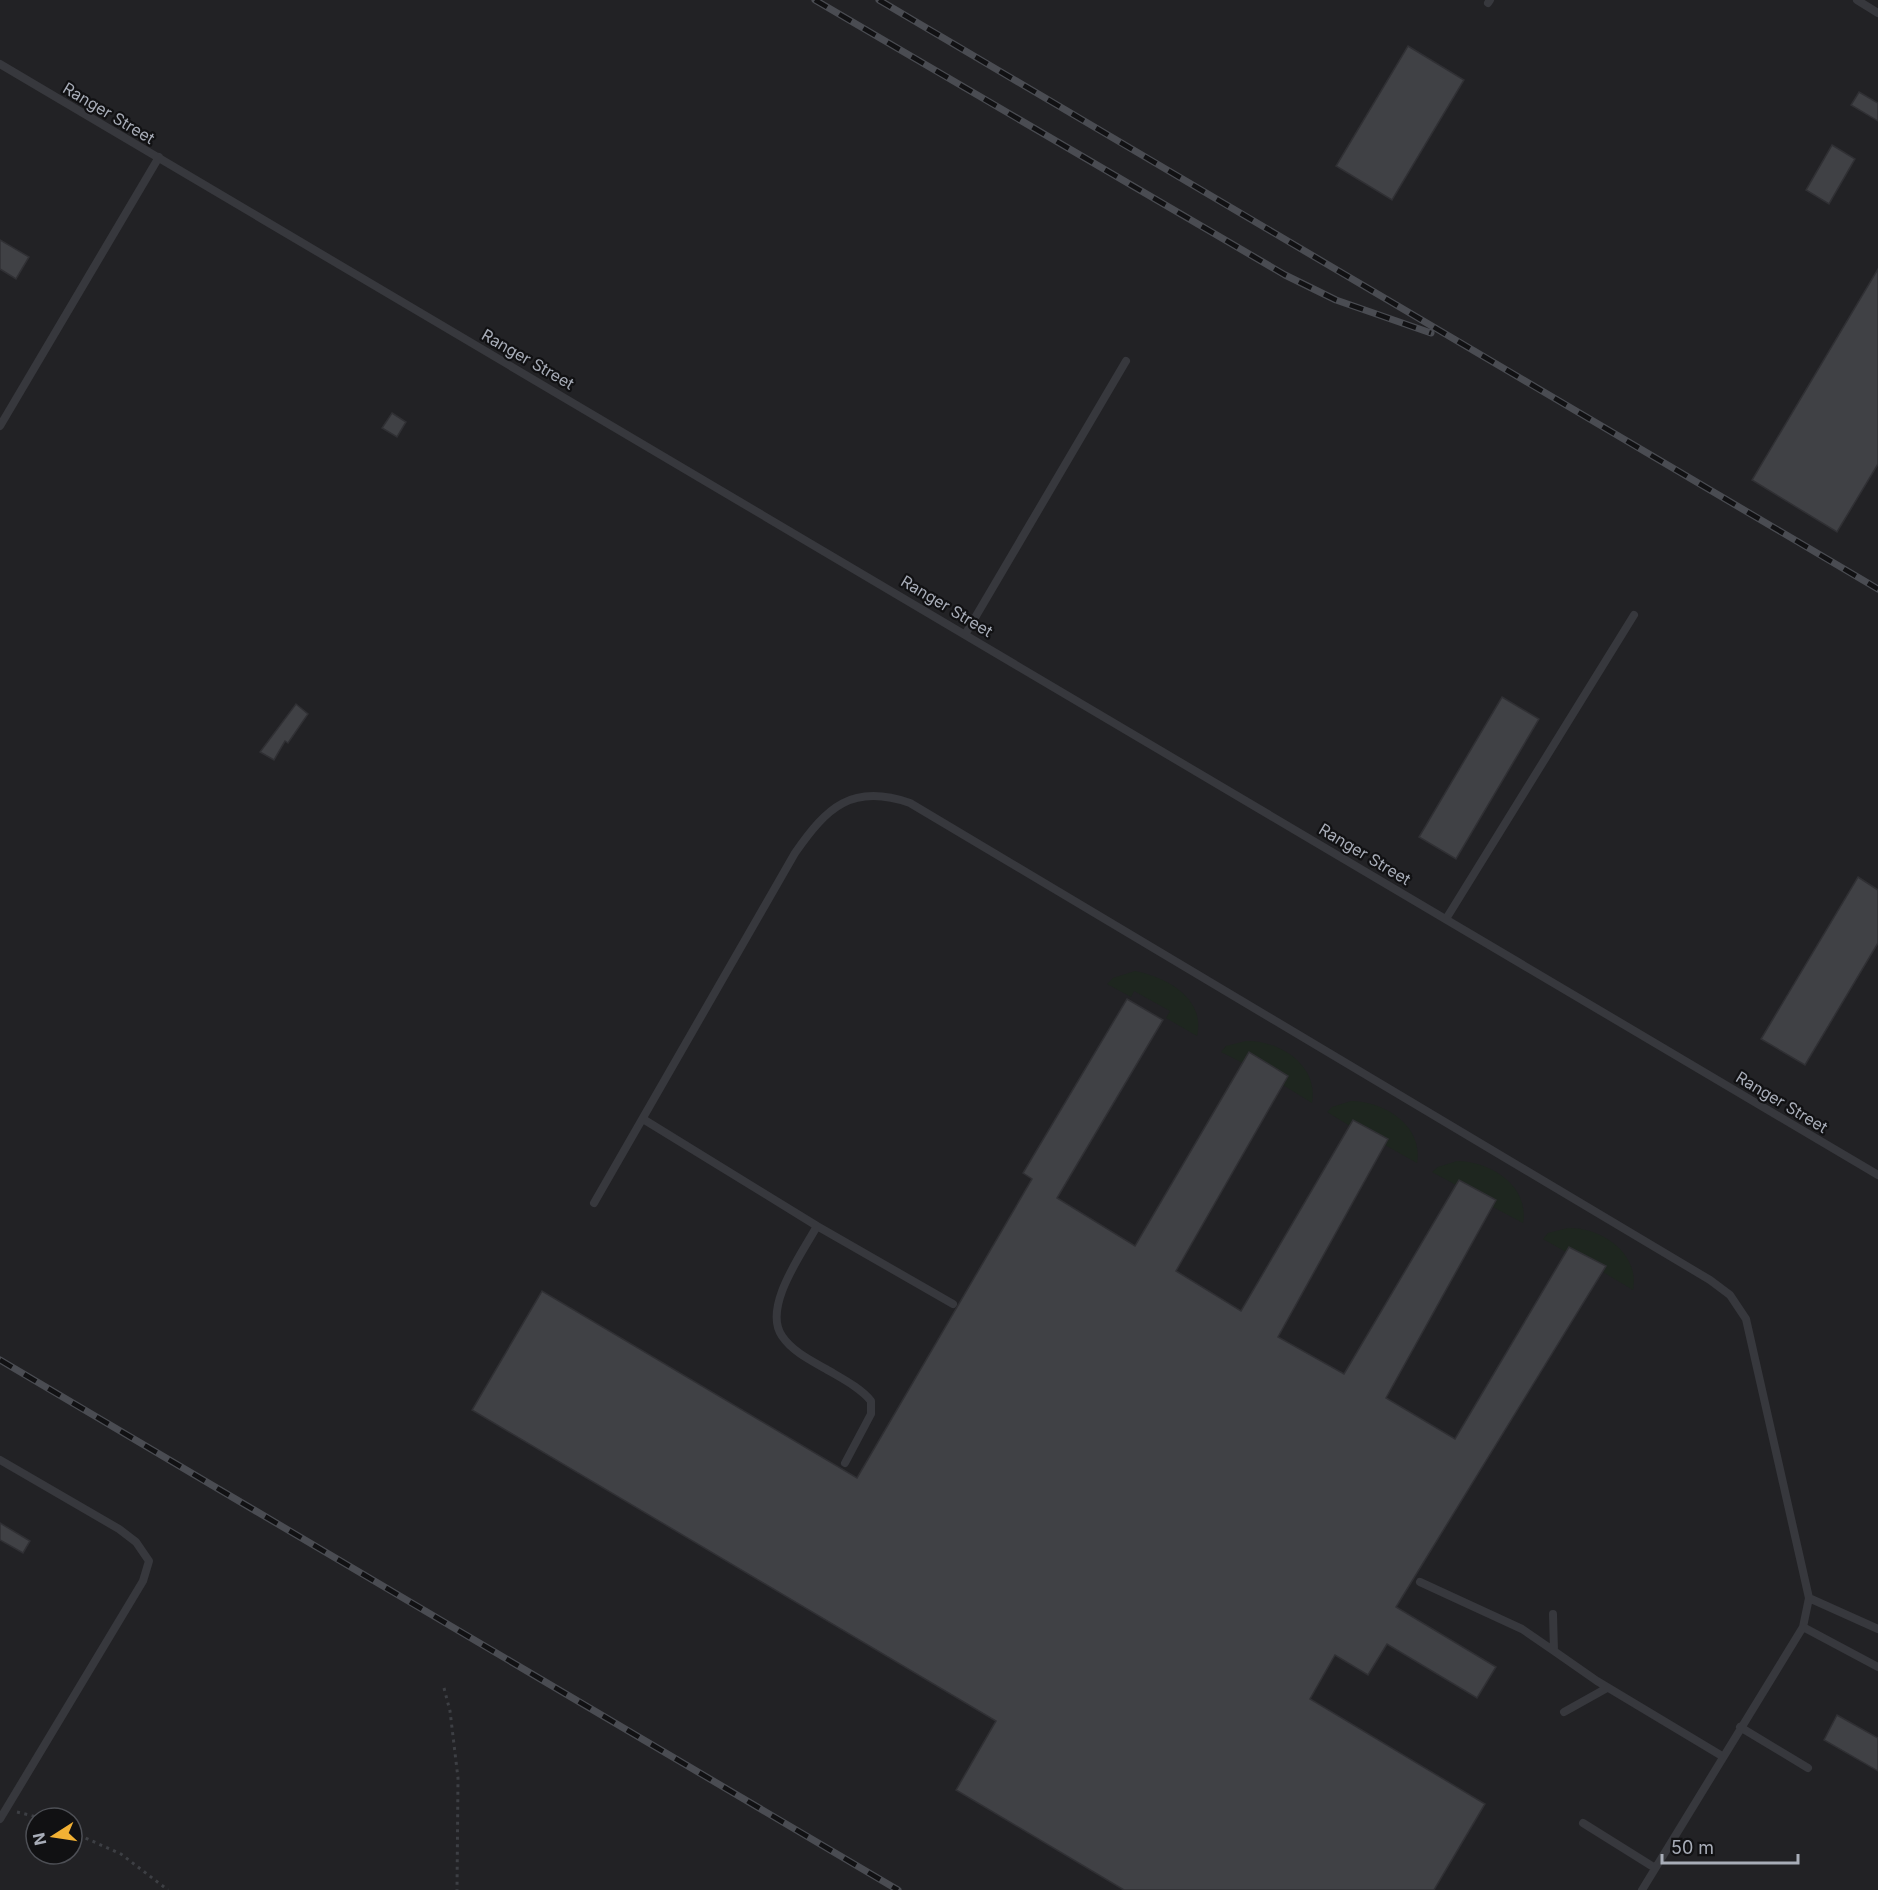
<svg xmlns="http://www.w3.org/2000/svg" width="1878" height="1890" font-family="Inter,sans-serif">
	<rect width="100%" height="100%" fill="#161618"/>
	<path fill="#222225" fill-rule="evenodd" d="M 0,0 L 1878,0 L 1878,1890 L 0,1890 ZM 36,1818 L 72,1818 L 72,1854 L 36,1854 Z"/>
	<path fill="#1e261f" d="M 1135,971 C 1166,977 1206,998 1197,1036 L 1166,1018 L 1170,1011 L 1134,991 L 1131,997 L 1107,984 L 1113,978 Z
		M 1246,1041 C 1279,1040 1319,1065 1312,1103 L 1283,1085 L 1288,1076 L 1243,1063 L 1221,1052 L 1226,1046 Z
		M 1351,1101 C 1384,1101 1424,1126 1417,1163 L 1385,1145 L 1388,1139 L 1354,1120 L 1350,1126 L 1327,1112 L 1332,1107 Z
		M 1457,1161 C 1490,1161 1530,1186 1523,1223 L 1491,1206 L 1495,1200 L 1459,1180 L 1456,1185 L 1432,1172 L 1438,1167 Z
		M 1568,1228 C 1600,1227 1640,1252 1633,1290 L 1603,1272 L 1606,1266 L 1569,1247 L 1566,1252 L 1543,1239 L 1548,1233 Z"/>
	<path fill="#404145" stroke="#303034" stroke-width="1.5" d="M 1408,46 L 1464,80 L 1392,200 L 1336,166 Z
		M 1859,92 L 1878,103 L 1878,121 L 1851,105 Z
		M 1832,145 L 1855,159 L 1829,204 L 1806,190 Z
		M 0,240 L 29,257 L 16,279 L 0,269 Z
		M 1878,269 L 1878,464 L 1837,532 L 1752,480 Z
		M 392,413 L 406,422 L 397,437 L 382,428 Z
		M 1502,697 L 1539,719 L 1456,859 L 1419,837 Z
		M 296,704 L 308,714 L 288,743 L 285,741 L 274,760 L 260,752 Z
		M 1858,877 L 1878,890 L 1878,943 L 1805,1065 L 1761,1039 Z
		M 1127,999 L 1163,1020 L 1057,1198 L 1135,1246 L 1249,1052 L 1288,1076 L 1176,1271 L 1241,1311 L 1353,1120 L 1388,1139 L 1278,1337 L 1344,1374 L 1459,1180 L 1496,1200 L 1386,1398 L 1455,1439 L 1569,1247 L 1606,1266 L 1396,1607 L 1496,1667 L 1477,1698 L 1387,1644 L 1368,1675 L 1335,1655 L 1310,1699 L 1485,1804 L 1434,1890 L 1124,1890 L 956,1790 L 996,1721 L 472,1410 L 542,1291 L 857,1478 L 1032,1179 L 1023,1173 Z
		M 0,1523 L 30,1541 L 23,1553 L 0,1540 Z
		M 1837,1715 L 1878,1738 L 1878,1771 L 1824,1740 Z"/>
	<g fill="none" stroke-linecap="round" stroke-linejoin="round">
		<path stroke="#3d3f44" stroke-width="3" stroke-dasharray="3 4.5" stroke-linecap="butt" d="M 444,1688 L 450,1711 L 458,1778 L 457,1890
			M 17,1812 L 41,1818
			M 72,1832 L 121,1854 L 168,1890"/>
		<path stroke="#37383d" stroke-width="8" d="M 1857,0 L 1878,13
			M 1488,3 L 1490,0
			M 0,64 L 1878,1175
			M 0,426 L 159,157
			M 966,633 L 1126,361
			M 1446,919 L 1634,615
			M 643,1119 L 817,1226 L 953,1304
			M 594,1203 L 795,853 C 827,807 852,783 910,803 L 1710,1280 L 1730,1295 L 1746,1319 L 1809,1598 L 1803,1627 L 1642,1890
			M 817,1226 C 803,1252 762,1307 782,1336 C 792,1351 810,1360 826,1369 C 841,1378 861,1388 871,1401 L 871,1414 L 845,1463
			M 0,1460 L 119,1529 L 136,1542 L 149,1561 L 143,1581 L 0,1819
			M 1420,1582 L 1522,1629 L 1554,1651
			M 1809,1598 L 1878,1629
			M 1553,1614 L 1554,1651 L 1597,1681 L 1722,1756
			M 1803,1627 L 1878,1667
			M 1564,1712 L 1607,1688
			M 1740,1727 L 1808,1768
			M 1583,1823 L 1655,1868"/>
		<g stroke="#4a4c52" stroke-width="7">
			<path id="rail" d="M 815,0 L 1285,275 L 1336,300 L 1431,333
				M 879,0 L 1878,589
				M 0,1360 L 898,1890"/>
		</g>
		<use href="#rail" stroke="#111113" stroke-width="4.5" stroke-dasharray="14" stroke-linecap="butt"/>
	</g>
	<g text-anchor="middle" stroke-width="4.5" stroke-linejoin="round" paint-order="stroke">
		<g font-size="16" fill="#a8adb8" stroke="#111113">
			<text transform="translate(109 113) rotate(31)" y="6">Ranger Street</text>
			<text transform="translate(528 359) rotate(30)" y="6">Ranger Street</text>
			<text transform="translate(947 606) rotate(31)" y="6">Ranger Street</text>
			<text transform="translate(1365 854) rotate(31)" y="6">Ranger Street</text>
			<text transform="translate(1782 1102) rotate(31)" y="6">Ranger Street</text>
		</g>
	</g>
	<g transform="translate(54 1836) rotate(258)"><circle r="28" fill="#111113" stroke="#4d4f55" stroke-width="1.5"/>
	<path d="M0-4.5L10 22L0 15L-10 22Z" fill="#f2b134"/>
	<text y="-9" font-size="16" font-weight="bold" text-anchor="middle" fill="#a8adb8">N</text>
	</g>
	<path d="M1662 1854v9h136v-9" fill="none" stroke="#a8adb8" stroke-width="3"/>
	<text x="1671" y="1854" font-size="18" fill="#a8adb8" stroke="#111113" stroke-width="4.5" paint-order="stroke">50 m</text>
</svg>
